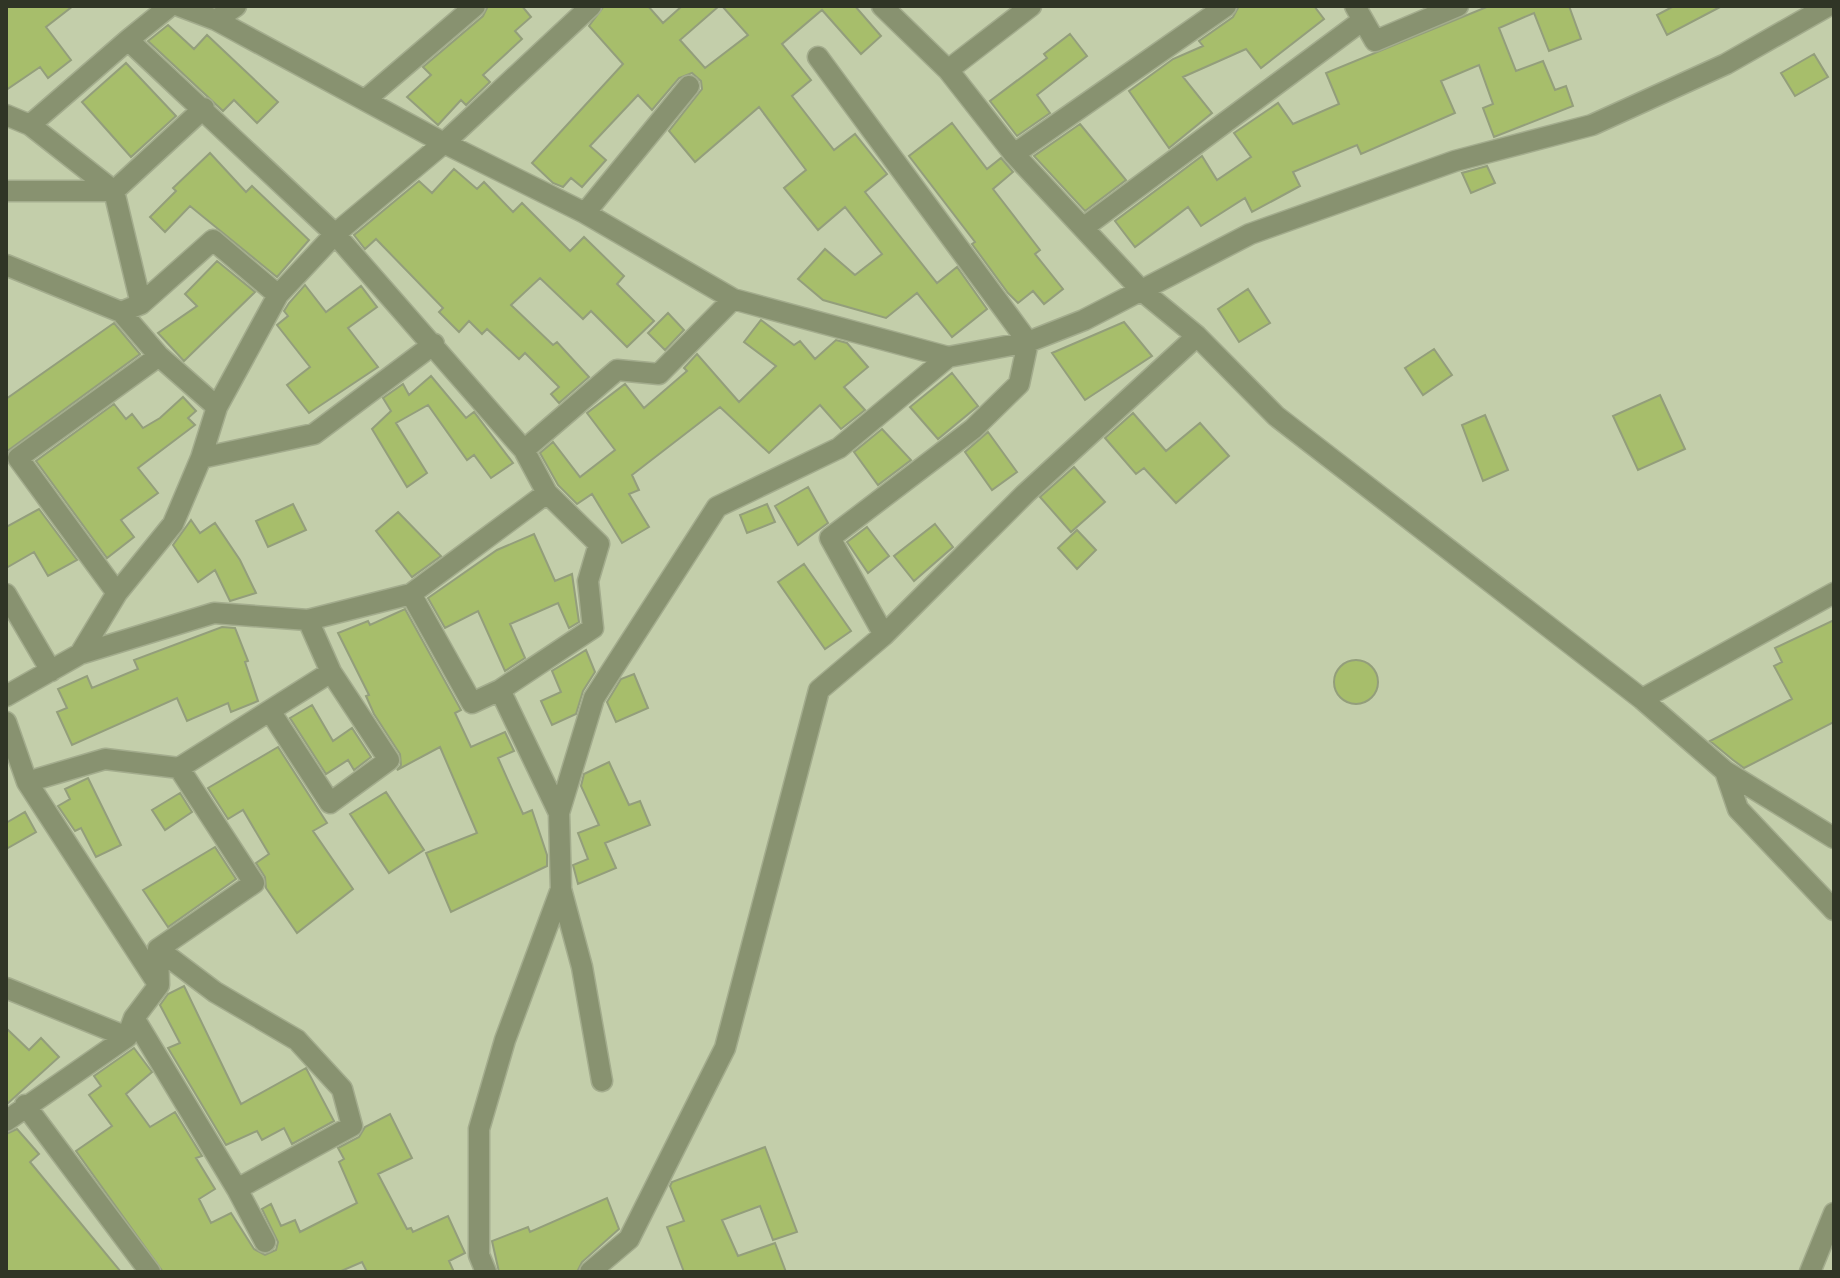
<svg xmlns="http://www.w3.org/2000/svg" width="1840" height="1278" font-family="Arial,sans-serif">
	<rect width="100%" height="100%" fill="#c3ceaa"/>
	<path fill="#a7be6b" stroke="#939e7b" stroke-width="2" d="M 6,6 L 73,6 L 46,27 L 71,60 L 48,78 L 40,67 L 6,90 Z
		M 488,6 L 522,6 L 531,17 L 515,31 L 522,39 L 483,75 L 490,82 L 466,105 L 461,100 L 438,125 L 407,97 L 431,75 L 423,67 L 483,16 Z
		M 604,6 L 648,6 L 663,23 L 682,6 L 719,6 L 680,40 L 705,68 L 748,35 L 722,6 L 855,6 L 881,36 L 861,54 L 822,10 L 782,44 L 811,80 L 792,96 L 834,150 L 855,134 L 887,174 L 865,192 L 937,283 L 957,267 L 987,309 L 952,337 L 917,293 L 886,318 L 823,300 L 798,279 L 825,249 L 855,275 L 882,254 L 845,207 L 818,230 L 784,188 L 806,170 L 759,107 L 695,162 L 669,131 L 702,89 L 701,81 L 692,73 L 679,78 L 652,110 L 638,95 L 590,146 L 606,160 L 582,187 L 571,178 L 563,187 L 553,183 L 532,163 L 623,64 L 589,26 Z
		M 1239,6 L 1314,6 L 1324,19 L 1261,68 L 1246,49 L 1183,77 L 1212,113 L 1169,148 L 1129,91 L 1173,59 L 1203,46 L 1199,41 L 1233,17 Z
		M 1489,6 L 1569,6 L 1581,39 L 1549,51 L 1534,13 L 1499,28 L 1516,71 L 1543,61 L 1555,90 L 1566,86 L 1573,106 L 1494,137 L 1483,108 L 1493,104 L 1479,65 L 1441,81 L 1455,113 L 1361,154 L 1357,145 L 1293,172 L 1300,186 L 1252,212 L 1245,198 L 1201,226 L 1188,207 L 1135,247 L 1115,221 L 1202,156 L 1217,180 L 1251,157 L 1234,133 L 1278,103 L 1293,124 L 1339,104 L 1326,73 Z
		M 1674,6 L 1722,6 L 1667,35 L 1657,15 Z
		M 168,25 L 194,49 L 207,35 L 278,102 L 257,123 L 234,100 L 223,111 L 148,41 Z
		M 1070,34 L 1087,56 L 1037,95 L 1050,113 L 1017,136 L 990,101 L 1047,58 L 1044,54 Z
		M 1814,54 L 1828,77 L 1795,96 L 1781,73 Z
		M 126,63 L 176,116 L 131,157 L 82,102 Z
		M 952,123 L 987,169 L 1001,158 L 1013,172 L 993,189 L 1040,250 L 1035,254 L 1063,289 L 1044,304 L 1033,291 L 1018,303 L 1008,293 L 972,244 L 975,242 L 909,156 Z
		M 1080,124 L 1126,180 L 1085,211 L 1034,156 Z
		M 210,153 L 246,192 L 252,186 L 309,240 L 277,277 L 190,206 L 165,232 L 150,217 L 176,191 L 173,188 Z
		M 1487,166 L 1495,183 L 1471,193 L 1462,173 Z
		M 454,169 L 477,189 L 484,182 L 513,212 L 522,203 L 570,251 L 584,237 L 624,276 L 617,284 L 654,321 L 627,347 L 591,311 L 583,319 L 540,278 L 511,305 L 553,345 L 557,342 L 589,377 L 559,403 L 551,394 L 559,387 L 525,353 L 519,359 L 487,329 L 482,334 L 469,321 L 459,332 L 439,312 L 443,308 L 376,239 L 365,249 L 354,235 L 419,181 L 432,193 Z
		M 217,261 L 255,292 L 184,361 L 158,333 L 197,306 L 185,294 Z
		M 305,285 L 326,312 L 361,286 L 377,307 L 348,328 L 378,367 L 309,413 L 287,385 L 310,367 L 277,325 L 288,316 L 284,311 L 289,303 Z
		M 1248,289 L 1270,323 L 1239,342 L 1218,309 Z
		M 668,313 L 684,330 L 665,350 L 648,333 Z
		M 761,320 L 794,345 L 800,341 L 815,359 L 836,340 L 847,343 L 868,367 L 844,387 L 865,410 L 841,429 L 820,405 L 769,453 L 720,407 L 632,475 L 639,490 L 629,494 L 649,527 L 622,543 L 592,494 L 577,504 L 558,485 L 540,453 L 553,442 L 580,477 L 615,450 L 587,413 L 625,384 L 644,408 L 687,371 L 684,368 L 697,354 L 739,402 L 776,366 L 744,342 Z
		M 1124,322 L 1152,356 L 1085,400 L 1052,353 Z
		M 114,323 L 140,354 L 6,452 L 6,399 Z
		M 1434,349 L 1452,375 L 1423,395 L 1405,368 Z
		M 952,373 L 978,406 L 938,439 L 910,407 Z
		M 431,376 L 466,418 L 474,412 L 513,463 L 491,478 L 474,455 L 467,460 L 428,405 L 396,423 L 427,473 L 407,487 L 372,429 L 391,411 L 383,398 L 403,384 L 409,395 Z
		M 1660,395 L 1685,449 L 1638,470 L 1613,416 Z
		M 183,397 L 196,411 L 188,418 L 195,425 L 138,468 L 158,493 L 121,520 L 134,537 L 107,558 L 36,461 L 114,404 L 126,419 L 132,414 L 143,428 L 160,418 Z
		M 1133,413 L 1166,451 L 1200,423 L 1229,456 L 1176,503 L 1144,468 L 1136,474 L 1105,438 Z
		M 1485,415 L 1508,470 L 1483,481 L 1462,425 Z
		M 882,429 L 911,460 L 878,485 L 854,452 Z
		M 988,432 L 1017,472 L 992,490 L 965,452 Z
		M 1074,467 L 1105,502 L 1071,532 L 1040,497 Z
		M 808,487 L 828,523 L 798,545 L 775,506 Z
		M 293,504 L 306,530 L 268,547 L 256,521 Z
		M 767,504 L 775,522 L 747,533 L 740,515 Z
		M 39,509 L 77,560 L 48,576 L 34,552 L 6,568 L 6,527 Z
		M 398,512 L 441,556 L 412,577 L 376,531 Z
		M 191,520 L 200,533 L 215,523 L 240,560 L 256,593 L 230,601 L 215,570 L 198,582 L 173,545 Z
		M 935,524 L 953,547 L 914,581 L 894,556 Z
		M 867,527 L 889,556 L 868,573 L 847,542 Z
		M 1077,530 L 1096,550 L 1077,569 L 1058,548 Z
		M 534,534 L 555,581 L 572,574 L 579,622 L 569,628 L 558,603 L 510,624 L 525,658 L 505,671 L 478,611 L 445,628 L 428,598 L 497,550 Z
		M 804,564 L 851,631 L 825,649 L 778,582 Z
		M 405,609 L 461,710 L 455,713 L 471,747 L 505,732 L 514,751 L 498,758 L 523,814 L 532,810 L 547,855 L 547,866 L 451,912 L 426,853 L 477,833 L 440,747 L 397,770 L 401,765 L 400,754 L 374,714 L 366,696 L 369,695 L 338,633 L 368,621 L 370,625 Z
		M 1834,620 L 1834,722 L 1744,768 L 1733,760 L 1710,741 L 1792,699 L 1774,666 L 1782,662 L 1775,648 Z
		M 222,627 L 235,628 L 248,661 L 245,662 L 258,701 L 231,712 L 228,703 L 187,721 L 177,698 L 72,745 L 57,712 L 67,708 L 58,689 L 87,676 L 92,688 L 138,669 L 134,660 Z
		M 586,650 L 595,672 L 583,691 L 576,714 L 552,725 L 541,701 L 561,692 L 552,671 Z
		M1334 682a22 22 0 1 1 44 0a22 22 0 1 1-44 0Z
		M 634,674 L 648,708 L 616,722 L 607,702 L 621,679 Z
		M 312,705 L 333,741 L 352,728 L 371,757 L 354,770 L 348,760 L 326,774 L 290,718 Z
		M 278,747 L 327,823 L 313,831 L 353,889 L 297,933 L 266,888 L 265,877 L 256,863 L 269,854 L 243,810 L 228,819 L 208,788 Z
		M 609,762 L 629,805 L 640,801 L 650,825 L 605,843 L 616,868 L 578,884 L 573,865 L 588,859 L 578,833 L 599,825 L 581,786 L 584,774 Z
		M 88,778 L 121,845 L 96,857 L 81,828 L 75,831 L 58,806 L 70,799 L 65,789 Z
		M 386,792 L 424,850 L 389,873 L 350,814 Z
		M 180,793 L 192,812 L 165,830 L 152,810 Z
		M 25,812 L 36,832 L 6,849 L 6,823 Z
		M 215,847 L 236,879 L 168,927 L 143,890 Z
		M 184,986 L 241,1104 L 306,1068 L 334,1121 L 292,1144 L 284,1128 L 262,1140 L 257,1131 L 226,1145 L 168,1048 L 180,1043 L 160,1005 L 168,994 Z
		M 6,1028 L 29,1050 L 41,1038 L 59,1057 L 6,1105 Z
		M 134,1048 L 152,1072 L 126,1094 L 150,1127 L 175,1112 L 202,1156 L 196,1158 L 215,1189 L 199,1199 L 211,1223 L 231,1213 L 254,1249 L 265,1255 L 276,1250 L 278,1242 L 262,1209 L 271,1204 L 281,1226 L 295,1220 L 300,1232 L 357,1203 L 339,1162 L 344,1159 L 338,1148 L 359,1137 L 365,1127 L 390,1114 L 412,1158 L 378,1174 L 407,1229 L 411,1228 L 413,1232 L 448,1216 L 465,1253 L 449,1261 L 454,1272 L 367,1272 L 362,1262 L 339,1272 L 163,1272 L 76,1151 L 112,1126 L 89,1095 L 101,1086 L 94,1076 Z
		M 17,1129 L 39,1154 L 30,1162 L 121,1272 L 6,1272 L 6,1134 Z
		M 765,1147 L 797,1232 L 773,1240 L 760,1206 L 722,1220 L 738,1256 L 775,1243 L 786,1272 L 684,1272 L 667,1227 L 684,1221 L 670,1186 L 672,1182 Z
		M 607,1198 L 619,1229 L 582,1262 L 577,1272 L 499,1272 L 492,1241 L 528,1227 L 530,1232 Z"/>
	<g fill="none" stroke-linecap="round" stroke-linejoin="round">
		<g stroke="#a3ac8d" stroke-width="23">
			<path id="minor" d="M 179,6 L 216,20 L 444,143 L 585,213 L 733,299 L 948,357 L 1028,342 L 1084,320 L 1250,234 L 1455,161 L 1592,125 L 1726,64 L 1828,6
				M 882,6 L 948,70 L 1014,154 L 1141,290 L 1197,336 L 1276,416 L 1642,699 L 1725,771 L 1738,809 L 1834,910
				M 216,20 L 236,6
				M 1363,20 L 1375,41 L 1458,6
				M 948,70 L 1031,6
				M 365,100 L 475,6
				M 6,115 L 30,125 L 128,40
				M 30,125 L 114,191 L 141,304
				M 1014,154 L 1226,6
				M 6,191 L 114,191 L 204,108
				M 585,213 L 689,86
				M 1083,228 L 1363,20 L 1355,6
				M 6,265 L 121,312 L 159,356
				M 121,312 L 141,304 L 213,240 L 278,295
				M 524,450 L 617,370 L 659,374 L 733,299
				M 201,458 L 314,434 L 434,344
				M 117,593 L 18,458 L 159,356 L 217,407
				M 6,594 L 51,671
				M 411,594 L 472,703 L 500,690 L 593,628 L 588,581 L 599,544 L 547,493
				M 884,635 L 1026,493 L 1197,336
				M 80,654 L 117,593 L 173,524 L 201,458 L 217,407 L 278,295 L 335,234 L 444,143 L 591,6
				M 500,690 L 559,813
				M 6,696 L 80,654 L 214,613 L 308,620 L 411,594 L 547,493 L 524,450 L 335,234 L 128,40 L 170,6
				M 1642,699 L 1834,593
				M 270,711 L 330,803 L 389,760 L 331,672
				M 6,722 L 27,782 L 158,984
				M 1725,771 L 1834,838
				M 27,782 L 105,759 L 179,768 L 331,672 L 308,620
				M 158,949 L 215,992 L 297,1040 L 342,1089 L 352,1126 L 237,1189 L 265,1242
				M 6,988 L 127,1037
				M 134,1018 L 237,1189
				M 602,1081 L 582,967 L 561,889 L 559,813 L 594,698 L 717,507 L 839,448 L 948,357
				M 25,1105 L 150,1272
				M 6,1121 L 127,1037 L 134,1018 L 159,985 L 158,949 L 254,883 L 179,768
				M 486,1272 L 479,1255 L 479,1129 L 505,1040 L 561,889
				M 590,1272 L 629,1239 L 725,1048 L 819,690 L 884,635 L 830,538 L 973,429 L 1019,384 L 1028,342 L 818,57
				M 1810,1272 L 1834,1213"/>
		</g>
		<use href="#minor" stroke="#889270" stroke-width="20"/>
	</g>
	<rect width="1840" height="1278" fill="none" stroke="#303526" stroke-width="16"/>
</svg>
